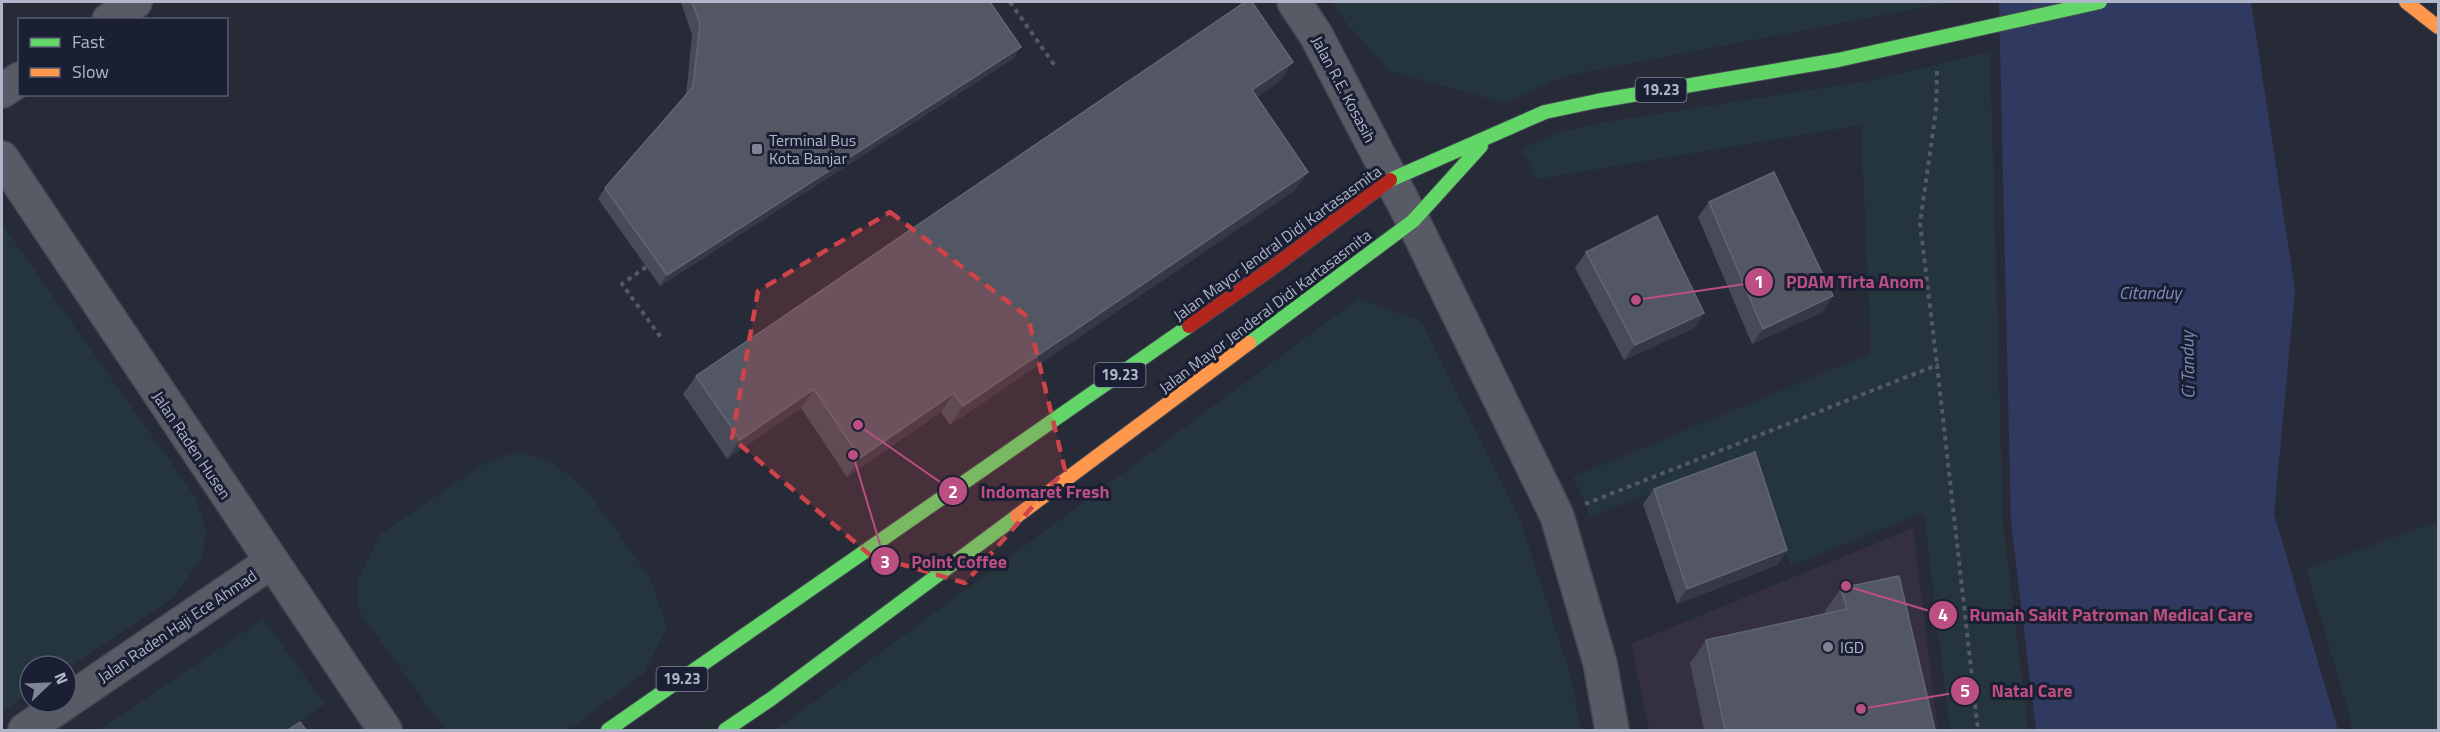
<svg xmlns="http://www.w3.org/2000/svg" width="2440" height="732" font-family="'Titillium Web',sans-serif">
	<rect width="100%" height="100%" fill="#272b38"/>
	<path fill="#343040" d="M 1913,528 L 1938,730 L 1649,730 L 1631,644 Z"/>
	<path fill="#24353e" d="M 1332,2 L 1951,2 L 1565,76 L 1505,103 L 1390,71 L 1343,19 Z
		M 1990,52 L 2003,522 L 2028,730 L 1950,730 L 1924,513 L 1791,566 L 1751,452 L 1591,517 L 1573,477 L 1871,353 L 1861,125 L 1536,179 L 1521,149 L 1556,133 L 1606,122 L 1868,81 Z
		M 2,224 L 196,498 L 206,530 L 202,557 L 174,597 L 66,669 L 66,666 L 30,666 L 30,693 L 2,712 Z
		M 1358,299 L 1421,321 L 1520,520 L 1571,677 L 1581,730 L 776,730 Z
		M 519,451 L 556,465 L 589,493 L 650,578 L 667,627 L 645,672 L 576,725 L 565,730 L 445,730 L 358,610 L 357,584 L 379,535 L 485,463 Z
		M 2438,521 L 2438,730 L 2352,730 L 2348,710 L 2306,569 Z
		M 263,619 L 325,704 L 286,730 L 99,730 Z"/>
	<path fill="#303a61" d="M 1999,2 L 2251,2 L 2295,290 L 2274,514 L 2338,730 L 2036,730 L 2011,522 Z"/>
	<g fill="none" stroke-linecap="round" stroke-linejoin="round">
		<g stroke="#444751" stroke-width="36">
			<path id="street" d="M 1294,2 L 1316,35 L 1413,221 L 1557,516 L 1600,663 L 1612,730
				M 109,20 L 135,2
				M 2,91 L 20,79
				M 2,158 L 385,730
				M 25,730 L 271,562"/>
		</g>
		<g stroke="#444854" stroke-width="16">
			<path id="fast" d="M 1390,180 L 1545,112 L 1597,101 L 1838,60
				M 1249,343 L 1413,221 L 1481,146
				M 608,730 L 1189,326
				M 725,730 L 771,699 L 1017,516"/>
		</g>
		<g stroke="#444854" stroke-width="16">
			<path id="slow" d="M 2406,2 L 2438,27
				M 1017,516 L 1249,343"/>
		</g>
		<g stroke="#444854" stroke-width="16">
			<path id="jam" d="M 1189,326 L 1268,271 L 1390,180"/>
		</g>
		<path stroke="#555963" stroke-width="4" stroke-dasharray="4.5 4.5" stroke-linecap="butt" d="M 1010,2 L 1055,66
			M 1937,71 L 1936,110 L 1920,223 L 1937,365
			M 646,267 L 622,284 L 662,339
			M 1585,504 L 1937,365 L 1978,730"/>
		<use href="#street" stroke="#585a65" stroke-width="33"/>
		<use href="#fast" stroke="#63d668" stroke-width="14"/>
		<use href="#slow" stroke="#ff974d" stroke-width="14"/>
		<use href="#jam" stroke="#b3261e" stroke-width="14"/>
		<g stroke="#444854" stroke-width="16" stroke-linecap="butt">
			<path id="fast-bridge" d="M 1838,60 L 2100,2"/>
		</g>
		<use href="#fast-bridge" stroke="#63d668" stroke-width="14"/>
	</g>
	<path fill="#484b57" d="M 681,2 L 990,2 L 1014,58 L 660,286 L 598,199 L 605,188 L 686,96 L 692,35 Z
		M 1280,81 L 1257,97 L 1308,172 L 1295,190 L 950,425 L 941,412 L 847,477 L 801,408 L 727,459 L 683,394 L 696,376 Z
		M 1709,202 L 1823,312 L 1752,344 L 1698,217 Z
		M 1586,252 L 1704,313 L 1694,328 L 1624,360 L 1575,268 Z
		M 1654,489 L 1787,550 L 1777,565 L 1677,604 L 1643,504 Z
		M 1841,588 L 1934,730 L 1704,730 L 1690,663 L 1706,640 L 1825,614 L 1825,611 Z"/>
	<path fill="#363945" d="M 1021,47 L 1014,58 L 660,286 L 667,275 Z
		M 1293,62 L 1280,81 L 1239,109 L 1252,90 Z
		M 1308,172 L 1295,190 L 950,425 L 963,406 Z
		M 1833,296 L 1823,312 L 1752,344 L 1763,329 Z
		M 1704,313 L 1694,328 L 1624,360 L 1635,345 Z
		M 814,389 L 801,408 L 727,459 L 740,440 Z
		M 954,393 L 941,412 L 847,477 L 860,458 Z
		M 1787,550 L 1777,565 L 1677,604 L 1687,589 Z"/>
	<path fill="#535663" stroke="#626573" stroke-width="1.5" d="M 692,2 L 990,2 L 1021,47 L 667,275 L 605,188 L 693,87 L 700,24 Z
		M 1245,2 L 1252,2 L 1293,62 L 1252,90 L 1308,172 L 963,406 L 954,393 L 860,458 L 814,389 L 740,440 L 696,376 Z
		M 1774,172 L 1833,296 L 1763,329 L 1709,202 Z
		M 1657,216 L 1704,313 L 1635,345 L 1586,252 Z
		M 1755,452 L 1787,550 L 1687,589 L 1654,489 Z
		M 1899,576 L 1935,730 L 1725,730 L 1706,640 L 1847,609 L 1841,588 Z
		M 300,722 L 306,730 L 288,730 Z"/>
	<path fill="#ce4448" fill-opacity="0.2" stroke="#ce4448" stroke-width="4.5" stroke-dasharray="12 8" stroke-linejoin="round" d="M 890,212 L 1028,317 L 1065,470 L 965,583 L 870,555 L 732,438 L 758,291 Z"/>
	<g fill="#808596" stroke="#1a1f33" stroke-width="2">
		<rect x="751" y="143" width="12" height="12" rx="3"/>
		<circle cx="1828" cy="647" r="6"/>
	</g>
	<g text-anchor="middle" stroke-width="6" stroke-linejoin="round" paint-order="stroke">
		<g fill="#1a1f33" stroke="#83889c" stroke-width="1.5">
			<rect x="1635.5" y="78" width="51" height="24" rx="4.5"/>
			<rect x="1094.5" y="363" width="51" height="24" rx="4.5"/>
			<rect x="656.5" y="667" width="51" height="24" rx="4.5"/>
		</g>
		<g font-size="15" font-weight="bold" fill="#b0b5c9">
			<text x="1661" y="95">19.23</text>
			<text x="1120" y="380">19.23</text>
			<text x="682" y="684">19.23</text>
		</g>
		<g font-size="16" fill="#b0b5c9" stroke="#1a1f33">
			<text transform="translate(1344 89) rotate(62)" y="6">Jalan R.E. Kosasih</text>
			<text transform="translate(1277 243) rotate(-36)" y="6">Jalan Mayor Jendral Didi Kartasasmita</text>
			<text transform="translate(1265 311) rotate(-37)" y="6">Jalan Mayor Jenderal Didi Kartasasmita</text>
			<text transform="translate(192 445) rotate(56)" y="6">Jalan Raden Husen</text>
			<text transform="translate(177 626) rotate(-34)" y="6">Jalan Raden Haji Ece Ahmad</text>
		</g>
		<g font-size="16" fill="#b0b5c9" stroke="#1a1f33" text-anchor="start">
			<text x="769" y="146">Terminal Bus<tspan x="769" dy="18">Kota Banjar</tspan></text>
			<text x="1840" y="653">IGD</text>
		</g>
		<g font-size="18" font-style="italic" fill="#7d8bb8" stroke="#1a1f33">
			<text x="2150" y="299">Citanduy</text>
			<text transform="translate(2188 365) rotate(-91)" y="6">Ci Tanduy</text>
		</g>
	</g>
	<path fill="none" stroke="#bc4f82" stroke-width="2" d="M1636 300L1759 282M858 425L953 491M853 455L885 561M1846 586L1943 615M1861 709L1965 691"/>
	<g fill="#bc4f82" stroke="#1a1f33" stroke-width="2">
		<circle cx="1636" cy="300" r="6"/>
		<circle cx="858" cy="425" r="6"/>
		<circle cx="853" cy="455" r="6"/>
		<circle cx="1846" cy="586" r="6"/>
		<circle cx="1861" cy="709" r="6"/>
		<circle cx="1759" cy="282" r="15"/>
		<circle cx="953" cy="491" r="15"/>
		<circle cx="885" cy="561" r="15"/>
		<circle cx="1943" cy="615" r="15"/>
		<circle cx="1965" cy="691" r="15"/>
	</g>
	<g font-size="18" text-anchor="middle" font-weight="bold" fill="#fff">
		<text x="1759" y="288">1</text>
		<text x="953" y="498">2</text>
		<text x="885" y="568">3</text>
		<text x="1943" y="621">4</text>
		<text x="1965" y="697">5</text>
	</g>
	<g font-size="18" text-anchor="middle" font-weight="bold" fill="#bc4f82" stroke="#1a1f33" stroke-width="6" stroke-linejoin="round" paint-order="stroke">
		<text x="1855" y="288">PDAM Tirta Anom</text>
		<text x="1045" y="498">Indomaret Fresh</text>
		<text x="959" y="568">Point Coffee</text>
		<text x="2111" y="621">Rumah Sakit Patroman Medical Care</text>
		<text x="2032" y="697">Natal Care</text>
	</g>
	<rect width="2440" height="732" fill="none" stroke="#b0b5c9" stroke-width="6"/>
	<rect x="18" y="18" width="210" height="78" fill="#1a1f33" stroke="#565b6f" stroke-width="1.5"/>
	<rect x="30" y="38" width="30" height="9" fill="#63d668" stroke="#565b6f" stroke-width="1.5"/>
	<text x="72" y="48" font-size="18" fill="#b0b5c9">Fast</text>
	<rect x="30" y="68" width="30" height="9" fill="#ff974d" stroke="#565b6f" stroke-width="1.5"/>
	<text x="72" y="78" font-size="18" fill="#b0b5c9">Slow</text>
	<g transform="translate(48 684) rotate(67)"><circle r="28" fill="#1a1f33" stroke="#565b6f" stroke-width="1.5"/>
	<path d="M0-4.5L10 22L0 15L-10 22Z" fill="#808596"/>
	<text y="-9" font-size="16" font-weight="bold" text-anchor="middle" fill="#b0b5c9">N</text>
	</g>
</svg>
